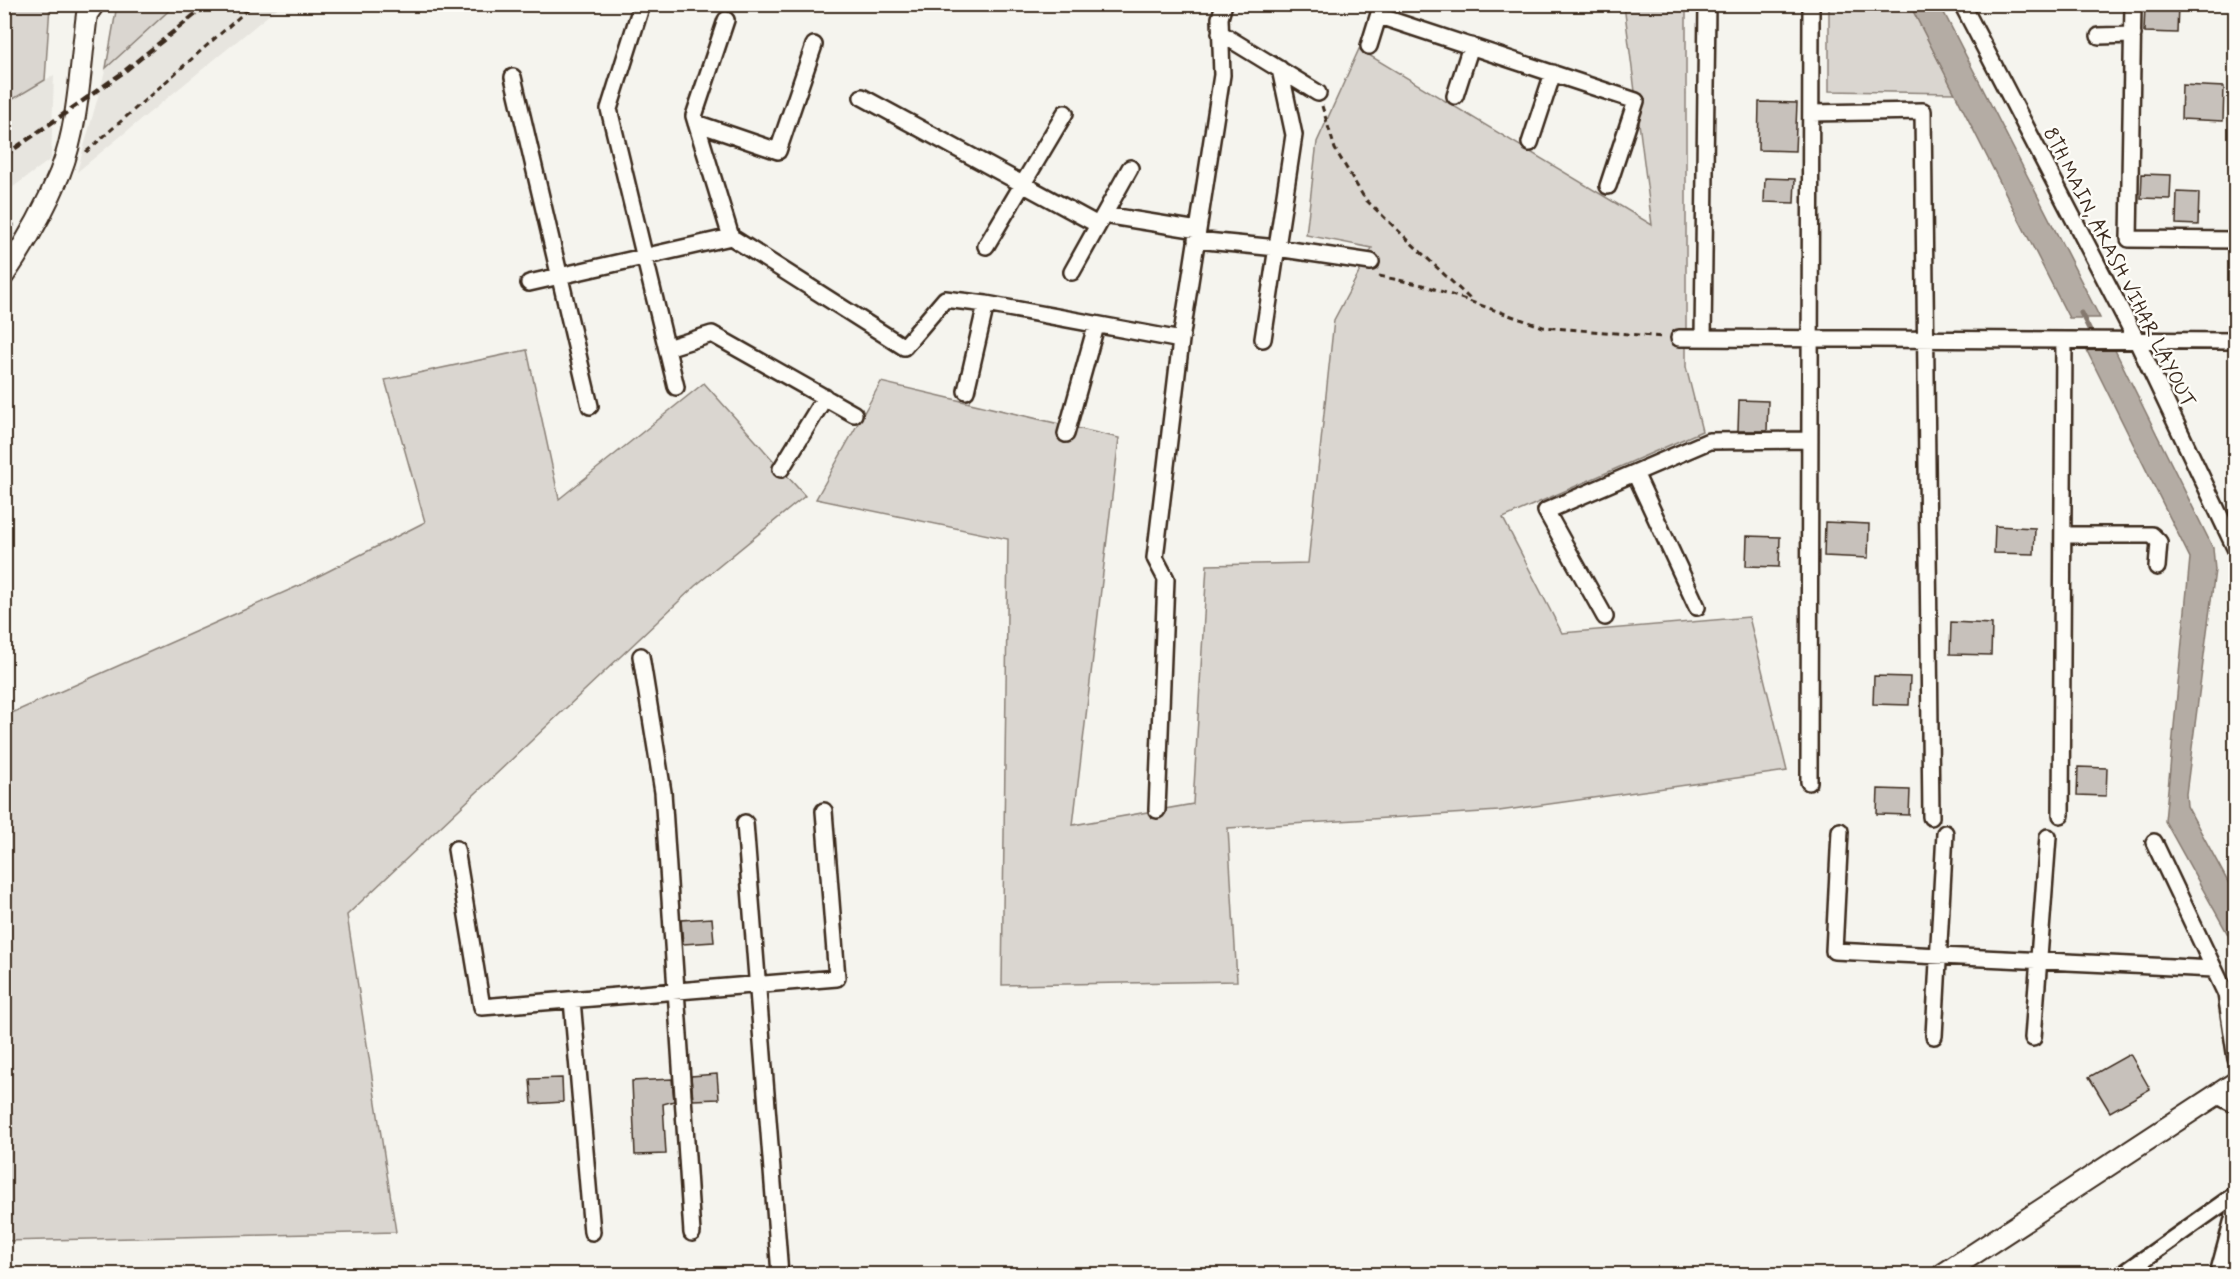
<svg xmlns="http://www.w3.org/2000/svg" width="2240" height="1279" font-family="Mynerve,sans-serif">
	<rect width="100%" height="100%" fill="#f5f4ee"/>
	<filter id="ink" filterUnits="userSpaceOnUse"><feTurbulence type="fractalNoise" baseFrequency=".0167" numOctaves="2"/><feDisplacementMap in="SourceGraphic" scale="12" xChannelSelector="R" yChannelSelector="G"/><feConvolveMatrix kernelMatrix="1 2 1 2 8 2 1 2 1" color-interpolation-filters="sRGB"/></filter>
	<g filter="url(#ink)">
		<path fill="#e7e5df" d="M 175,5 L 281,5 L 77,172 L 106,68 Z
			M 54,75 L 51,159 L 5,193 L 5,104 Z"/>
		<path fill="#dad6d0" stroke="#8a8077" stroke-width="1.5" d="M 1910,4 L 1955,93 L 1829,91 L 1829,5 Z
			M 4,5 L 50,5 L 45,80 L 5,104 Z
			M 117,5 L 175,5 L 106,68 Z
			M 1624,5 L 1686,5 L 1686,367 L 1702,431 L 1503,518 L 1562,633 L 1749,617 L 1787,771 L 1499,811 L 1228,828 L 1237,981 L 1002,985 L 1008,539 L 816,499 L 881,382 L 1119,438 L 1073,825 L 1193,804 L 1207,565 L 1308,563 L 1334,320 L 1372,248 L 1306,235 L 1317,142 L 1359,49 L 1652,225 Z
			M 527,350 L 559,499 L 704,383 L 805,496 L 695,586 L 347,915 L 396,1232 L 5,1241 L 5,716 L 305,583 L 425,522 L 385,380 Z"/>
		<path fill="#b4aca4" stroke="#84786e" stroke-width="1.5" d="M 1910,5 L 1940,5 L 2100,318 L 2069,318 Z
			M 2112,344 L 2213,548 L 2215,570 L 2186,794 L 2187,806 L 2235,895 L 2235,947 L 2165,821 L 2190,558 L 2084,345 Z"/>
		<g fill="none" stroke-linecap="round" stroke-linejoin="round">
			<path stroke="#84786e" stroke-width="5" d="M 2081,313 L 2093,337"/>
		</g>
		<path fill="#c7c1bb" stroke="#3b2a1e" stroke-width="1.5" d="M 2145,4 L 2178,4 L 2177,33 L 2144,32 Z
			M 2182,85 L 2224,87 L 2223,121 L 2181,119 Z
			M 1759,102 L 1797,103 L 1795,151 L 1758,150 Z
			M 2142,174 L 2171,175 L 2170,199 L 2141,198 Z
			M 1765,178 L 1795,179 L 1794,203 L 1764,202 Z
			M 2177,192 L 2199,193 L 2198,225 L 2176,224 Z
			M 1739,400 L 1768,401 L 1767,431 L 1738,431 Z
			M 1825,522 L 1869,524 L 1868,558 L 1824,556 Z
			M 1995,526 L 2035,528 L 2034,554 L 1994,553 Z
			M 1747,536 L 1780,537 L 1779,567 L 1746,566 Z
			M 1951,622 L 1992,624 L 1991,655 L 1950,654 Z
			M 1874,676 L 1910,677 L 1909,705 L 1873,704 Z
			M 2078,767 L 2107,768 L 2106,796 L 2077,795 Z
			M 1878,789 L 1910,790 L 1909,815 L 1877,814 Z
			M 712,918 L 714,942 L 683,944 L 681,920 Z
			M 2130,1054 L 2150,1089 L 2110,1112 L 2089,1077 Z
			M 717,1074 L 719,1099 L 693,1100 L 691,1076 Z
			M 562,1078 L 563,1102 L 532,1104 L 530,1079 Z
			M 672,1079 L 674,1101 L 663,1104 L 666,1154 L 635,1155 L 632,1081 Z"/>
		<g fill="none" stroke-linecap="round" stroke-linejoin="round">
			<g stroke="#3b2a1e" stroke-width="20">
				<path id="minor" d="M 642,4 L 609,109 L 676,387
					M 1962,4 L 2136,339 L 2236,550
					M 2133,4 L 2129,239 L 2236,240
					M 1379,16 L 1636,101 L 1608,186
					M 726,20 L 694,116 L 731,237
					M 1220,33 L 1318,93
					M 2099,36 L 2133,35
					M 1369,46 L 1382,4
					M 513,77 L 590,406
					M 1455,96 L 1471,46
					M 862,97 L 1098,225
					M 1811,113 L 1923,111 L 1931,817
					M 696,123 L 778,151 L 814,45
					M 1530,143 L 1553,73
					M 1104,215 L 1198,230
					M 1196,240 L 1277,248 L 1371,262
					M 986,246 L 1065,113
					M 1072,272 L 1130,168
					M 529,283 L 731,237 L 904,347 L 945,299 L 986,304
					M 1679,338 L 2236,341
					M 1703,338 L 1707,4
					M 1263,339 L 1294,135 L 1280,69
					M 667,348 L 712,334 L 854,414
					M 966,391 L 986,304 L 1181,340
					M 1066,434 L 1096,326
					M 781,469 L 825,397
					M 1635,473 L 1697,607
					M 2063,535 L 2152,535 L 2159,542 L 2157,567
					M 1605,617 L 1546,511 L 1709,441 L 1810,440
					M 641,656 L 663,792 L 692,1233
					M 1809,782 L 1811,4
					M 1157,810 L 1166,579 L 1155,558 L 1181,340 L 1222,75 L 1220,18 L 1224,4
					M 2061,815 L 2064,340
					M 745,823 L 780,1274
					M 1840,831 L 1834,951 L 2214,969
					M 2154,842 L 2226,994 L 2236,1059
					M 456,849 L 482,1007 L 837,978 L 824,811
					M 572,1000 L 592,1232
					M 1934,1036 L 1945,833
					M 2033,1038 L 2048,837
					M 2216,1095 L 2236,1105
					M 2123,1274 L 2236,1194
					M 2218,1274 L 2236,1208"/>
			</g>
			<g stroke="#3b2a1e" stroke-width="24">
				<path id="tertiary" d="M 4,275 C 26,243 45,209 60,173 C 79,125 80,66 87,14 L 94,4
					M 1943,1274 L 2236,1082"/>
			</g>
			<path stroke="#3b2a1e" stroke-width="3" stroke-dasharray="6 4.5" stroke-linecap="butt" d="M 1322,106 L 1335,149 L 1365,199 L 1470,299
				M 86,152 L 254,4
				M 4,226 L 15,225
				M 1379,276 L 1423,285 L 1543,327 L 1664,337"/>
			<use href="#minor" stroke="#fdfcf7" stroke-width="15"/>
			<use href="#tertiary" stroke="#fdfcf7" stroke-width="20"/>
			<path stroke="#3b2a1e" stroke-width="4.5" stroke-dasharray="9 4.5" stroke-linecap="butt" d="M 4,156 L 121,74 L 208,4"/>
		</g>
	</g>
	<g text-anchor="middle" stroke-width="5" stroke-linejoin="round" paint-order="stroke">
		<g font-size="20" fill="#3b2a1e" stroke="#fdfcf7">
			<text transform="translate(2120 267) rotate(63)" y="7">8TH MAIN, AKASH VIHAR LAYOUT</text>
		</g>
	</g>
	<rect width="2240" height="1279" fill="none" stroke="#fdfcf7" stroke-width="24"/>
	<rect x="12" y="12" width="2216" height="1255" fill="none" stroke="#3b2a1e" stroke-width="2" filter="url(#ink)"/>
</svg>
